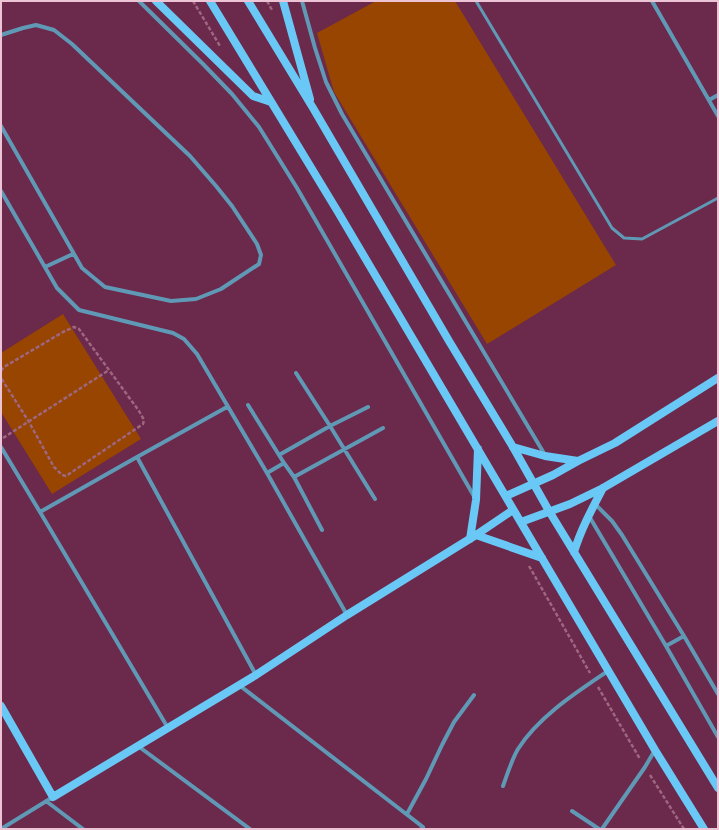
<svg xmlns="http://www.w3.org/2000/svg" width="719" height="830" font-family="Mulish,sans-serif">
	<rect width="100%" height="100%" fill="#6b294b"/>
	<path fill="#974500" d="M 376,1 L 455,1 L 616,265 L 487,344 L 334,92 L 317,33 Z
		M 63,314 L 141,439 L 52,494 L 1,412 L 1,353 Z"/>
	<g fill="none" stroke-linecap="round" stroke-linejoin="round">
		<path stroke="#9e6681" stroke-width="2.5" stroke-dasharray="4 2" stroke-linecap="butt" d="M 193,1 L 220,46
			M 267,1 L 272,10
			M 1,371 L 4,367 L 63,332 L 74,327 L 79,329 L 139,411 L 144,420 L 143,424 L 66,476 L 62,475 L 54,467 L 29,422 L 1,378
			M 3,438 L 109,370
			M 529,566 L 590,673
			M 598,687 L 640,759
			M 650,775 L 684,829"/>
		<path stroke="#6099b6" stroke-width="3" d="M 476,1 L 612,228 L 624,238 L 642,239 L 718,198"/>
		<path stroke="#6099b6" stroke-width="4" d="M 139,1 L 203,64 L 232,94 L 259,127 L 297,188 L 475,498
			M 302,1 L 315,48 L 326,82 L 342,114 L 545,455
			M 652,1 L 718,116
			M 1,35 L 23,28 L 36,25 L 54,30 L 72,44 L 190,156 L 216,186 L 232,206 L 257,244 L 261,255 L 259,264 L 221,289 L 196,299 L 171,301 L 105,287 L 82,268 L 1,126
			M 709,100 L 718,95
			M 1,191 L 57,288 L 79,310 L 173,333 L 184,339 L 197,354 L 267,473 L 347,615
			M 45,267 L 73,254
			M 296,373 L 330,426 L 375,499
			M 248,405 L 279,455
			M 1,447 L 40,512
			M 137,457 L 227,407
			M 284,463 L 294,477 L 322,530
			M 267,473 L 284,463 L 279,455 L 330,426 L 368,407
			M 294,477 L 383,428
			M 595,504 L 612,521 L 622,535 L 684,636 L 718,694
			M 589,516 L 666,646 L 718,737
			M 666,646 L 684,636
			M 239,685 L 423,827 L 421,829
			M 168,728 L 40,512 L 137,457 L 256,675
			M 138,746 L 250,829
			M 503,786 C 507,775 512,759 518,749 C 539,716 577,692 608,671
			M 46,801 L 83,829
			M 572,811 L 599,829
			M 407,814 L 426,779 L 442,745 L 454,722 L 474,695
			M 1,829 L 53,797
			M 602,829 L 645,767 L 655,750"/>
		<path stroke="#69c8f5" stroke-width="8" d="M 156,1 L 253,96 L 271,102
			M 210,1 L 338,212 L 655,750 L 704,829
			M 248,1 L 313,108 L 449,341 L 513,447 L 549,511 L 718,788
			M 283,1 L 310,99
			M 513,447 L 545,456 L 578,461
			M 506,496 L 553,475 L 578,461 L 615,443 L 718,378
			M 521,522 L 570,504 L 603,488 L 718,421
			M 476,535 L 542,558
			M 470,539 L 476,500 L 478,449
			M 574,552 C 581,529 592,509 603,488
			M 1,706 L 53,797 L 256,675 L 347,615 L 476,535 L 513,510"/>
	</g>
	<rect width="719" height="830" fill="none" stroke="#edc4d5" stroke-width="4"/>
</svg>
